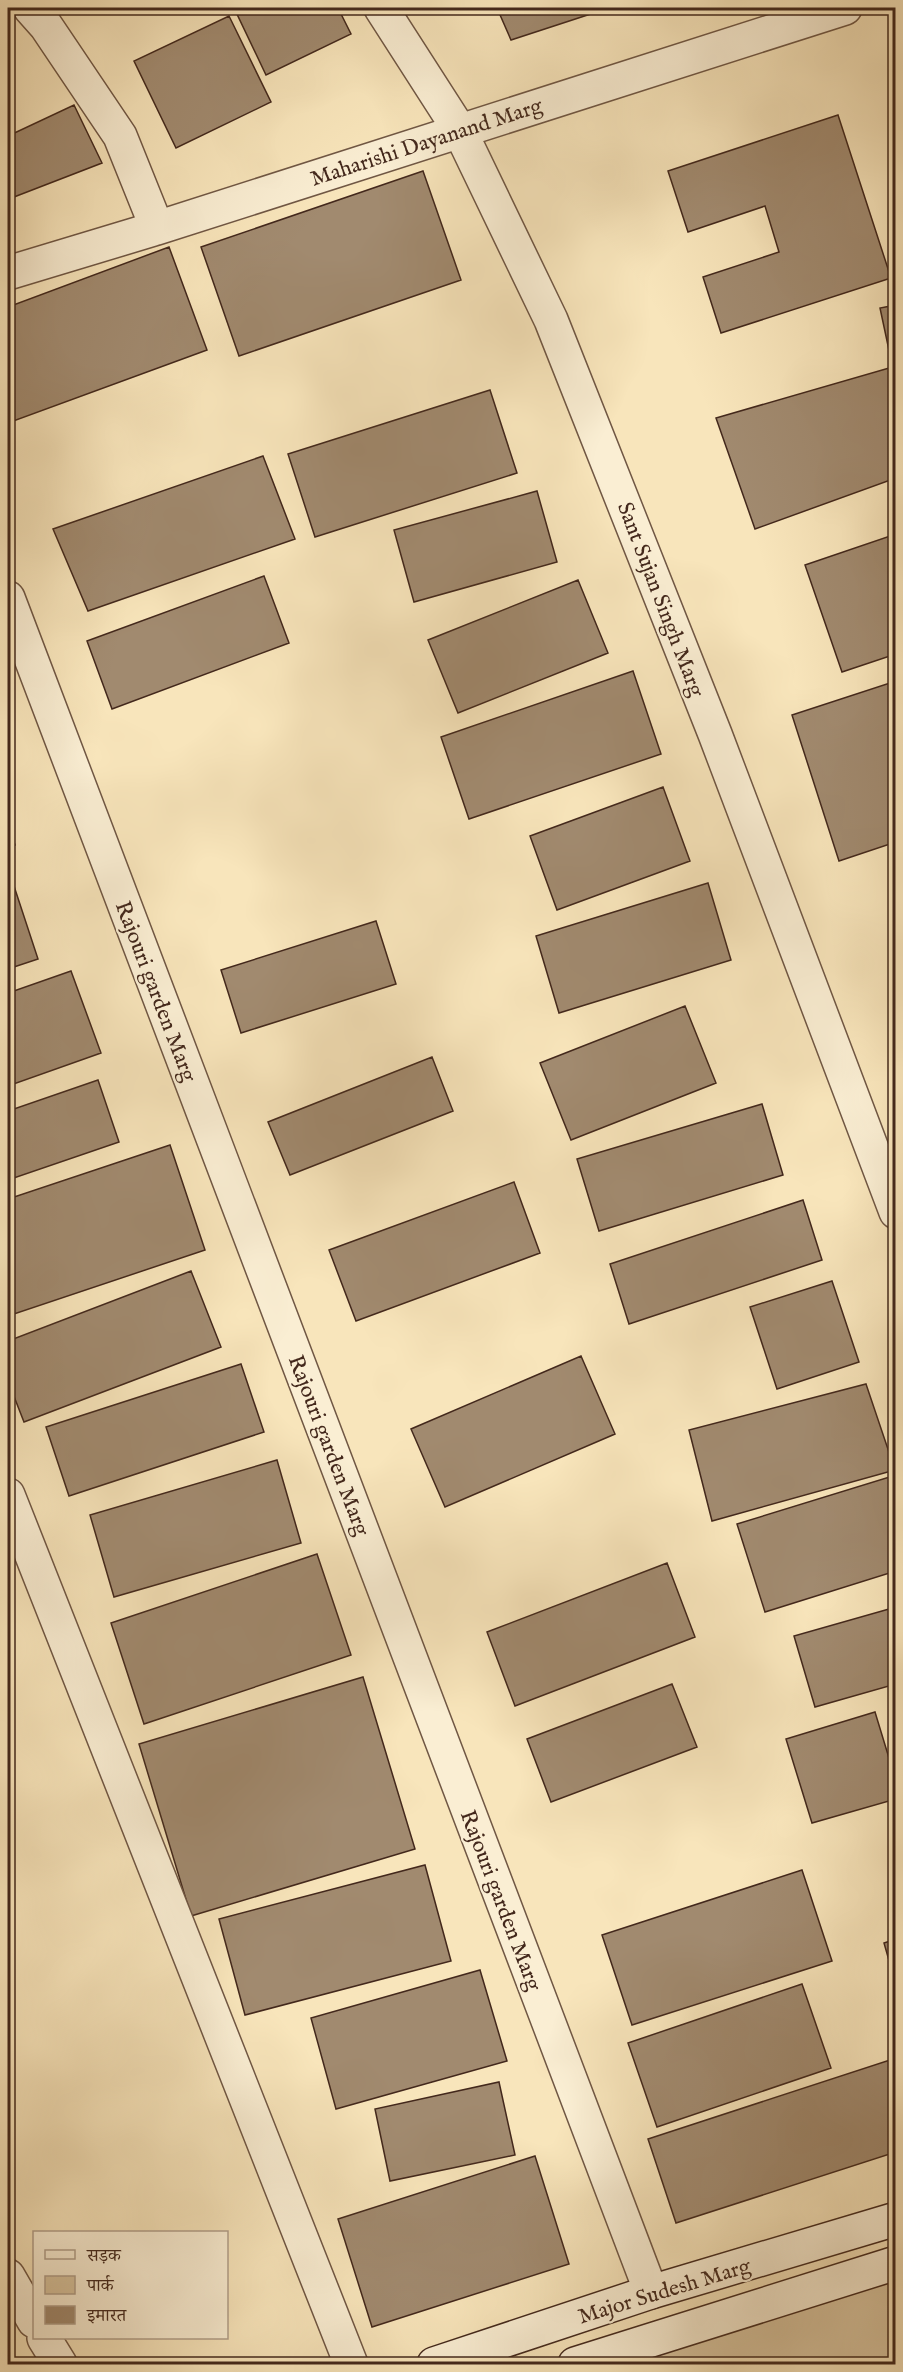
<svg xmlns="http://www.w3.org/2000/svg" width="903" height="2372" font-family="'IM FELL English','Noto Serif Devanagari',serif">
	<rect width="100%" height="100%" fill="#f8e5bb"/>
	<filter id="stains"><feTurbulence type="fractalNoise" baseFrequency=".00333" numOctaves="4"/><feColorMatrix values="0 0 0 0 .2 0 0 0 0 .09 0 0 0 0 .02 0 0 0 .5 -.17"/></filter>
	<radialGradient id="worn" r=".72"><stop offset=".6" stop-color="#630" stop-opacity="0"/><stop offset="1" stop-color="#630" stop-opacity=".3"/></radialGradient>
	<path fill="#d9c5a0" stroke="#8e765e" stroke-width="1.5" d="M 895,2263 L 895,2364 L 578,2364 Z"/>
	<path fill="#a18a6f" stroke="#43281c" stroke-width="1.5" d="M 245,8 L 338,8 L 351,34 L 266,75 L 236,12 Z
		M 497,8 L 609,8 L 511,40 Z
		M 229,16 L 271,102 L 176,148 L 134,61 Z
		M 74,105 L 102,163 L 14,197 L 8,185 L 8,136 Z
		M 838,115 L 891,278 L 721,333 L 703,277 L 779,252 L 765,206 L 688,232 L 668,171 Z
		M 423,171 L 461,280 L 239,356 L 201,247 Z
		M 169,247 L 207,350 L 8,423 L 8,307 Z
		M 896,305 L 896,353 L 890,355 L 880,308 Z
		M 896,366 L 896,478 L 755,529 L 716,418 Z
		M 490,390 L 517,473 L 315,537 L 288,454 Z
		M 263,456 L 295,539 L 88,611 L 53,529 Z
		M 537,491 L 557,562 L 414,602 L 394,530 Z
		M 896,534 L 896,654 L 842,672 L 805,565 Z
		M 264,576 L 289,643 L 112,709 L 87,641 Z
		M 578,580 L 608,653 L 458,713 L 428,640 Z
		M 633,671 L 661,754 L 469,819 L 441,737 Z
		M 896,681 L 896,842 L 839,861 L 792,715 Z
		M 663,787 L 690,861 L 557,910 L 530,836 Z
		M 8,823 L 15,845 L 8,847 Z
		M 12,880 L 38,959 L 8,969 L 8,882 Z
		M 708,883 L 731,960 L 559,1013 L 536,936 Z
		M 376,921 L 396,984 L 241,1033 L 221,970 Z
		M 71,971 L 101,1053 L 8,1086 L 8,993 Z
		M 685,1006 L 716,1083 L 571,1140 L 540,1063 Z
		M 432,1057 L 453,1111 L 290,1175 L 268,1122 Z
		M 98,1080 L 119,1142 L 8,1180 L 8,1111 Z
		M 762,1104 L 783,1175 L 599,1231 L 577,1159 Z
		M 170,1145 L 205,1250 L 8,1316 L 8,1199 Z
		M 514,1182 L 540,1253 L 356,1321 L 329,1250 Z
		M 803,1200 L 822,1260 L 629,1324 L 610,1264 Z
		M 191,1271 L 221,1347 L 24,1422 L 8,1381 L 8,1341 Z
		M 832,1281 L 859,1362 L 777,1389 L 750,1307 Z
		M 581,1356 L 615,1434 L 445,1507 L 411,1429 Z
		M 241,1364 L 264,1432 L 69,1496 L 46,1427 Z
		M 866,1384 L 895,1470 L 712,1521 L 689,1430 Z
		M 277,1460 L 301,1543 L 114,1597 L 90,1515 Z
		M 896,1475 L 896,1571 L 765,1612 L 737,1524 Z
		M 317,1554 L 351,1655 L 144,1724 L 111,1623 Z
		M 667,1563 L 695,1637 L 515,1706 L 487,1632 Z
		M 896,1607 L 896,1684 L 815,1707 L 794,1636 Z
		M 363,1677 L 415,1849 L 191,1916 L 139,1744 Z
		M 672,1684 L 697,1747 L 551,1802 L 527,1739 Z
		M 896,1707 L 896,1731 L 889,1708 Z
		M 875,1712 L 896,1781 L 896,1799 L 812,1823 L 786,1739 Z
		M 425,1865 L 451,1961 L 245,2015 L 219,1919 Z
		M 802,1870 L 832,1961 L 632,2025 L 602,1935 Z
		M 896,1939 L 896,1985 L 884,1943 Z
		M 480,1970 L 507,2061 L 336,2109 L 311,2018 Z
		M 802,1984 L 831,2068 L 657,2127 L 628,2043 Z
		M 896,2058 L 896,2152 L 676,2223 L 648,2139 Z
		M 499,2082 L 515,2155 L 390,2181 L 375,2109 Z
		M 535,2156 L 569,2264 L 372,2327 L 338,2219 Z"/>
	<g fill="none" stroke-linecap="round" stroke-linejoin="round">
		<g stroke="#705744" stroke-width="36">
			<path id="street" d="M 30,8 L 46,26 L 120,136 L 157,228
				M 381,8 L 460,131 L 551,320 L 715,734 L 896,1212
				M 8,273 L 157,228 L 845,8
				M 8,598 L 651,2292
				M 8,1495 L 351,2364
				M 8,2276 L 34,2321
				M 44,2338 L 60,2364"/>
		</g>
		<g stroke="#43281c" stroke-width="36">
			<path id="secondary" d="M 434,2364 L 651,2292 L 896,2219
				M 575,2364 L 896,2263"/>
		</g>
		<use href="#street" stroke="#faeed3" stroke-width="33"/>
		<use href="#secondary" stroke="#faeed3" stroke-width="33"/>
	</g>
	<g text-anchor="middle" stroke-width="4.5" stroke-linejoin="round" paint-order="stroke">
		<g font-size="22" fill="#43281c" stroke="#faeed3">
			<text transform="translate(426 141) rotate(-18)" y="8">Maharishi Dayanand Marg</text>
			<text transform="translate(662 599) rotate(69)" y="8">Sant Sujan Singh Marg</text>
			<text transform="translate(157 991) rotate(69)" y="8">Rajouri garden Marg</text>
			<text transform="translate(330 1445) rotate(69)" y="8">Rajouri garden Marg</text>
			<text transform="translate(502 1900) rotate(69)" y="8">Rajouri garden Marg</text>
			<text transform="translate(664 2290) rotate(-17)" y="8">Major Sudesh Marg</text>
		</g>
	</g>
	<rect width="903" height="2372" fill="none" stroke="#f8e5bb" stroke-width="30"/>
	<rect x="9" y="9" width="885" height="2354" fill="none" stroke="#43281c" stroke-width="3"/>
	<rect x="15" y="15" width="873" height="2342" fill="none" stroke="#43281c" stroke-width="1.5"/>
	<rect x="33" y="2231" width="195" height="108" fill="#faeed3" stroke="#b19f8a" stroke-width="1.5"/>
	<rect x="45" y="2250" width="30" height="9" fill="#faeed3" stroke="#b19f8a" stroke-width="1.5"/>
	<text x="87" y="2261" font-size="18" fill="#43281c">सड़क</text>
	<rect x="45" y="2276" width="30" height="18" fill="#d9c5a0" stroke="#b19f8a" stroke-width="1.5"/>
	<text x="87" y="2291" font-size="18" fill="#43281c">पार्क</text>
	<rect x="45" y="2306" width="30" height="18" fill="#a18a6f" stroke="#b19f8a" stroke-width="1.5"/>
	<text x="87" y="2321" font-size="18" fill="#43281c">इमारत</text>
	<rect width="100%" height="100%" filter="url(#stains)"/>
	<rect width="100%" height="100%" fill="url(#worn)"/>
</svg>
